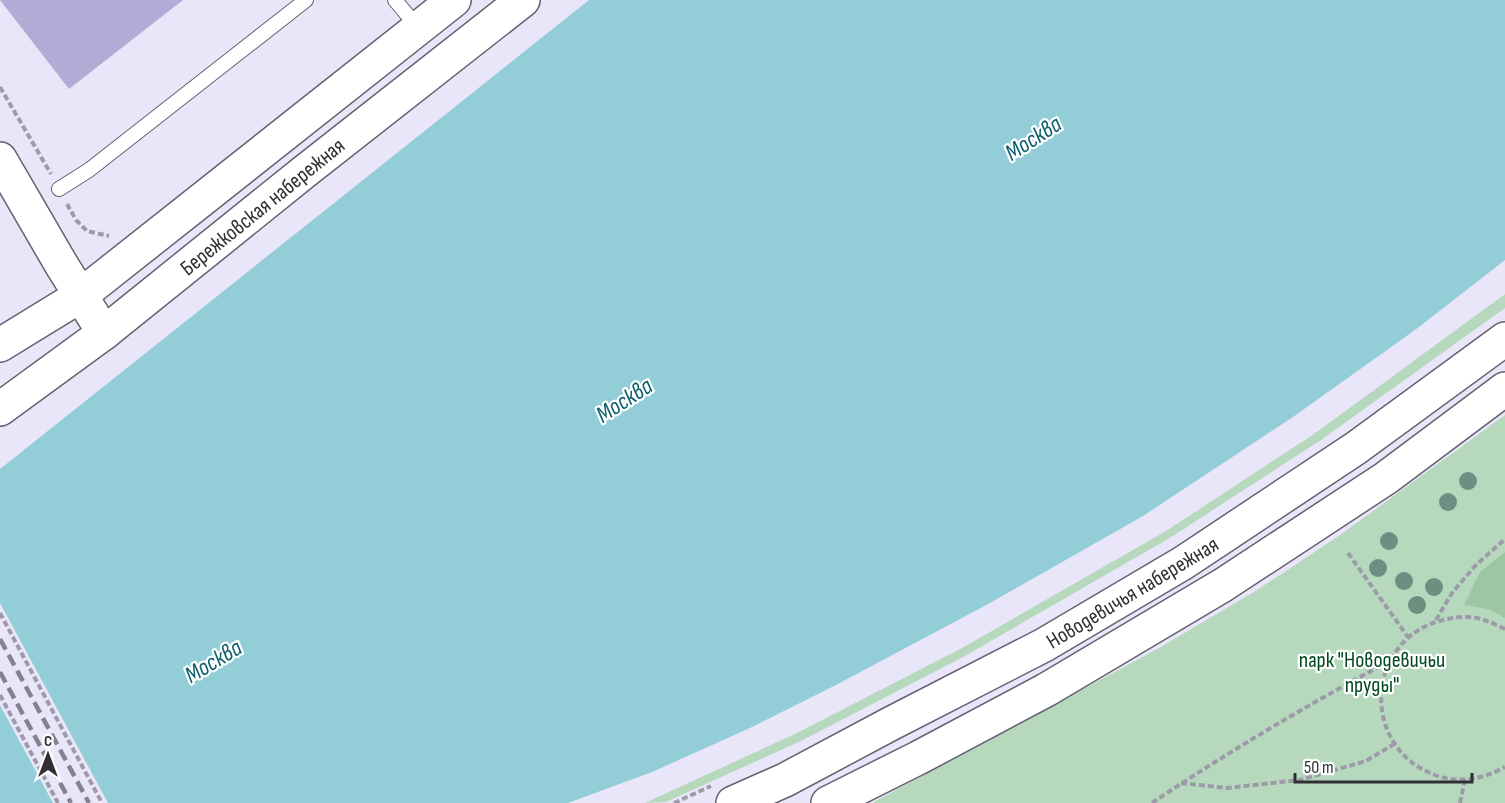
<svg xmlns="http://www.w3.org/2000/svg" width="1505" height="803" font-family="'Sofia Sans Condensed',sans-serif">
	<rect width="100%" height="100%" fill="#eae6f9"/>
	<path fill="#b6d9bd" d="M 1505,294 L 1505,308 L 1321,440 L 1168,539 L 965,656 L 801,741 L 666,802 L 645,803 L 797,733 L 962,648 L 1166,531 L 1314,434 Z
		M 1505,415 L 1505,803 L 872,803 L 1159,648 L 1257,590 L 1340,535 Z"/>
	<path fill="#9dc6a5" d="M 1505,552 L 1505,618 L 1488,609 L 1464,605 L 1480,572 Z"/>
	<path fill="#92cdd8" d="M 589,0 L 1505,0 L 1505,260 L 1415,330 L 1293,417 L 1143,516 L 990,603 L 836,685 L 750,728 L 652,772 L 568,803 L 0,803 L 0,469 Z"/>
	<path fill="#eae6f9" d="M 0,603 L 108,803 L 53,803 L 0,705 Z"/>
	<path fill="#b3aad6" d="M 0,0 L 183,0 L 69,89 Z"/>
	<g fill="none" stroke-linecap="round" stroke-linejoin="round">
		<g stroke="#646171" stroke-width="16">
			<path id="service" d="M 395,0 L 419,29
				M 59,189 L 89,170 L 306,0"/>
		</g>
		<g stroke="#646171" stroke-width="36">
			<path id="secondary" d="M 80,296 L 454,0
				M 104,333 L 304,172 L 523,0
				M 733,803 L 785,780 L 892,723 L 1044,645 L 1183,563 L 1356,448 L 1505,339
				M 828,803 L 918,758 L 1046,690 L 1223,585 L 1386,478 L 1505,389"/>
		</g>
		<g stroke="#646171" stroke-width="36">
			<path id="primary" d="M 0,159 L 61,264 L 104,333 L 0,409
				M 0,345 L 80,296"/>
		</g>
		<path stroke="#9e9ba9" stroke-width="4" stroke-dasharray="6 3" stroke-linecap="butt" d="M 0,87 L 51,174
			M 67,204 L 76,220 L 87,231 L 109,236
			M 1348,553 L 1408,637
			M 0,613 L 102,803
			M 1436,620 L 1452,593 L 1475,566 L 1505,539
			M 1505,629 C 1498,626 1491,622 1484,620 C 1473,616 1459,616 1448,619 C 1366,634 1357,746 1435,775 C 1460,784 1483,779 1505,767
			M 0,695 L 58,803
			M 1181,783 L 1227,788 L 1300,780 L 1366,761 L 1394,744
			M 674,803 L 711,786
			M 1152,803 C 1228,752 1307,705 1388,662
			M 1460,803 L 1465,780"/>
		<use href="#service" stroke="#fff" stroke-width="14"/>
		<use href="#secondary" stroke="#fff" stroke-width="33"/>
		<use href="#primary" stroke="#fff" stroke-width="33"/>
		<path stroke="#85828f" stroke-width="4.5" stroke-dasharray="12 6" stroke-linecap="butt" d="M 0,639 L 89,803
			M 0,672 L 71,803"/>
	</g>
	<g fill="#6c8f82">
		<circle cx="1468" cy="481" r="9"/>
		<circle cx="1448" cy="502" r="9"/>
		<circle cx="1389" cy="541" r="9"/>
		<circle cx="1378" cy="568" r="9"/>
		<circle cx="1404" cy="581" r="9"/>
		<circle cx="1434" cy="587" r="9"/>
		<circle cx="1417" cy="605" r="9"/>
	</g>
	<g text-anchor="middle" stroke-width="4.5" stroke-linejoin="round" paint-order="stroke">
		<g font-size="22" fill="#302f36" stroke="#fff">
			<text transform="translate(262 206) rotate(-39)" y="8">Бережковская набережная</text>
			<text transform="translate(1132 592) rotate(-31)" y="8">Новодевичья набережная</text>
		</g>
		<g font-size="22" fill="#044820" stroke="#fff">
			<text x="1372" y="667">парк "Новодевичьи<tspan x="1372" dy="25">пруды"</tspan></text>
		</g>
		<g font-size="24" font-style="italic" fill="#0c5f6b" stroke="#fff">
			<text transform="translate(1033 138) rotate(-33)" y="8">Москва</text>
			<text transform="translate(624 400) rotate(-33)" y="8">Москва</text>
			<text transform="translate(213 661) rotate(-31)" y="8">Москва</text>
		</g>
	</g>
	<g transform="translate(48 755)" stroke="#ffffff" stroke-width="4.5" paint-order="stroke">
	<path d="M0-4.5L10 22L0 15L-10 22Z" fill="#302f36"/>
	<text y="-9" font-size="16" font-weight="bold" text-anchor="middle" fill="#302f36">С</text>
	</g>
	<path d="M1295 773v9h177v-9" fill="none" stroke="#302f36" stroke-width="3"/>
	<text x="1304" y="773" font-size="18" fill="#302f36" stroke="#ffffff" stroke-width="4.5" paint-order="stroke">50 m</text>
</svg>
